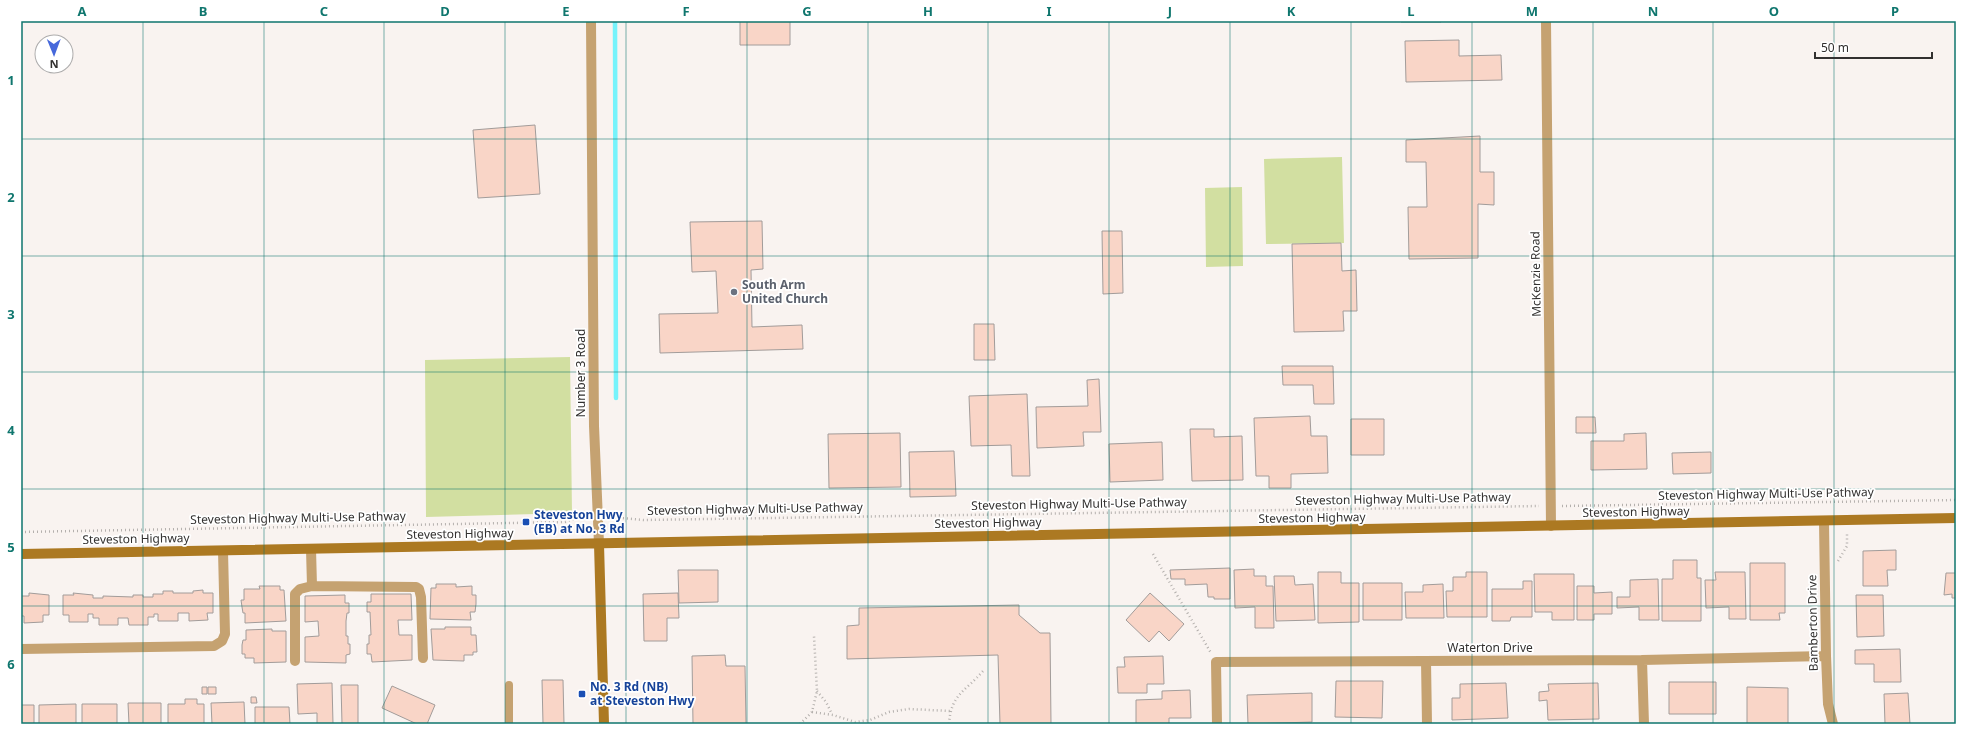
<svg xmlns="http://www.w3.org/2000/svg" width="1977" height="745" font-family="'Noto Sans',sans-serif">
	<rect width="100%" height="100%" fill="#f9f3f0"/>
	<path fill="#d2dfa1" d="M 1342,157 L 1344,243 L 1266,244 L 1264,159 Z
		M 1242,187 L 1243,266 L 1206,267 L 1205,188 Z
		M 570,357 L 572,513 L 426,517 L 425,360 Z"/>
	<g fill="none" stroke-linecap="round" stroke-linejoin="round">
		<path stroke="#76f3fb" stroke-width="4.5" d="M 615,21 L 616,398"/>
	</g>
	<path fill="#f9d5c7" stroke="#a29c9a" d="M 740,21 L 790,21 L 790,45 L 740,45 Z
		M 1401,21 L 1441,21 L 1441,22 L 1401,22 Z
		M 1459,40 L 1459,56 L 1501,55 L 1502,80 L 1406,82 L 1405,41 Z
		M 535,125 L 540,194 L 478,198 L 473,130 Z
		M 1480,136 L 1480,172 L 1494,172 L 1494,205 L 1478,204 L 1478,258 L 1409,259 L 1408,207 L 1427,207 L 1426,162 L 1406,162 L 1406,140 Z
		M 762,221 L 763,269 L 751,270 L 752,327 L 802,325 L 803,349 L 660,353 L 659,314 L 718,313 L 716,271 L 692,272 L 690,222 Z
		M 1102,231 L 1122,231 L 1123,293 L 1103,294 Z
		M 1341,243 L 1342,271 L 1356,270 L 1357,311 L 1343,311 L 1344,331 L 1294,332 L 1292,244 Z
		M 974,324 L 994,324 L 995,360 L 974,360 Z
		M 1282,366 L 1333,366 L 1334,404 L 1314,404 L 1313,385 L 1283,385 Z
		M 1099,379 L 1101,432 L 1083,432 L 1084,446 L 1037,448 L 1036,407 L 1088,406 L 1087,380 Z
		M 1027,394 L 1030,476 L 1012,476 L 1011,445 L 971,446 L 969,396 Z
		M 1310,416 L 1311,436 L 1327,436 L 1328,473 L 1291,474 L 1291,488 L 1269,488 L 1269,476 L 1256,476 L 1254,418 Z
		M 1576,417 L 1595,417 L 1596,433 L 1576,433 Z
		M 1351,419 L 1384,419 L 1384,455 L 1351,455 Z
		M 1190,429 L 1214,429 L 1214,437 L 1242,436 L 1243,480 L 1192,481 Z
		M 900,433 L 901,487 L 829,488 L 828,434 Z
		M 1646,433 L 1647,469 L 1591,470 L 1591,441 L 1624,441 L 1624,434 Z
		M 1162,442 L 1163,480 L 1110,482 L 1109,444 Z
		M 954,451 L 956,496 L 910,497 L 909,452 Z
		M 1711,452 L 1711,473 L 1673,474 L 1672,453 Z
		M 1896,550 L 1896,570 L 1887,570 L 1888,586 L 1863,586 L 1863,551 Z
		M 1673,560 L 1697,560 L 1697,578 L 1701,578 L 1701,621 L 1662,621 L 1662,579 L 1673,579 Z
		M 1750,563 L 1785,563 L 1785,613 L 1779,613 L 1780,620 L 1750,620 Z
		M 1230,568 L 1230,599 L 1214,599 L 1214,597 L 1208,597 L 1207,584 L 1185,585 L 1185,579 L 1171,579 L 1170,570 Z
		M 1254,569 L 1254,576 L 1266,576 L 1266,586 L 1273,586 L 1274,628 L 1255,628 L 1255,607 L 1235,608 L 1234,570 Z
		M 678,570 L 718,570 L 718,602 L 679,603 Z
		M 1318,572 L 1341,572 L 1341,583 L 1359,583 L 1359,622 L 1318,623 Z
		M 1466,572 L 1487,572 L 1487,617 L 1447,617 L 1446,591 L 1453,591 L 1453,577 L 1466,577 Z
		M 1715,572 L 1745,572 L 1746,619 L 1729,619 L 1729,607 L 1706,608 L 1705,580 L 1716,580 Z
		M 1946,573 L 1956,573 L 1956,598 L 1952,598 L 1952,594 L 1944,595 Z
		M 1534,574 L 1574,574 L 1574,620 L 1552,620 L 1552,612 L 1535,612 Z
		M 1274,576 L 1294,576 L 1295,585 L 1313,584 L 1315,620 L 1276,621 Z
		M 1658,579 L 1659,620 L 1639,620 L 1639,607 L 1617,608 L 1617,597 L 1630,597 L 1630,580 Z
		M 1523,581 L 1532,581 L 1532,617 L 1511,617 L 1510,621 L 1492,621 L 1492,589 L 1523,589 Z
		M 1363,583 L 1402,583 L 1402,620 L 1363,620 Z
		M 436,584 L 456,584 L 456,587 L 472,586 L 472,595 L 476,595 L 476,604 L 475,612 L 470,612 L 471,620 L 430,619 L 431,588 L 436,588 Z
		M 1443,584 L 1444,618 L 1406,618 L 1405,592 L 1423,592 L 1423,585 Z
		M 259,586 L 280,586 L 280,590 L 284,590 L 286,621 L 245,623 L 245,613 L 243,613 L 242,607 L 241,600 L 244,600 L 244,589 L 260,589 Z
		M 1577,586 L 1594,586 L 1594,593 L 1612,592 L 1612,614 L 1594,614 L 1594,620 L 1577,620 Z
		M 203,590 L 203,593 L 213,593 L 213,613 L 207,613 L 208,620 L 189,621 L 189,613 L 178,613 L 178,621 L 158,621 L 158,614 L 154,614 L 154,617 L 148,617 L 148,625 L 129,625 L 128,618 L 118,618 L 118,625 L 99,625 L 99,618 L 93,618 L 93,614 L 88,614 L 88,622 L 69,622 L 69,615 L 63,615 L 63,595 L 74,595 L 73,593 L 93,595 L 93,598 L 103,598 L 103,596 L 133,597 L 133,595 L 143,595 L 143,597 L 153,597 L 153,594 L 163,594 L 163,591 L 173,591 L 173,593 L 193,593 L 193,591 Z
		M 29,593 L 49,595 L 49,615 L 43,615 L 43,622 L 24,623 L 24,616 L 21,616 L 21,596 L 29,596 Z
		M 678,593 L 679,618 L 667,618 L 667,641 L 644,641 L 643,594 Z
		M 1150,593 L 1184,624 L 1169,641 L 1159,631 L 1149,642 L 1126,620 Z
		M 371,594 L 411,594 L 412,620 L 398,620 L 399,635 L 412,635 L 412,660 L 372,662 L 371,654 L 367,654 L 367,644 L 369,644 L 369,635 L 371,635 L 370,612 L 367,612 L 367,602 L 371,602 Z
		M 345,595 L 345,603 L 349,603 L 349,613 L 347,613 L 346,621 L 346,636 L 348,636 L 348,644 L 350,644 L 350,654 L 346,655 L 346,663 L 305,662 L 305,637 L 319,636 L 318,621 L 305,622 L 305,596 Z
		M 1856,595 L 1883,595 L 1884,636 L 1857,637 Z
		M 1019,605 L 1019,615 L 1040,633 L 1050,633 L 1051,724 L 1000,724 L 998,655 L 847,659 L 847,626 L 859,625 L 859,608 Z
		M 445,627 L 471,627 L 471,635 L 476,635 L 477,652 L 473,652 L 473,655 L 464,655 L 464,661 L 433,660 L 431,629 L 445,629 Z
		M 272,629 L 272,631 L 286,631 L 286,662 L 254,663 L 254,658 L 245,658 L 245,654 L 242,654 L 242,645 L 243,640 L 246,640 L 246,630 Z
		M 1900,649 L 1901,682 L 1874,682 L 1874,664 L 1855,664 L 1855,650 Z
		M 725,655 L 726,666 L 745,666 L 746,724 L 693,724 L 692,656 Z
		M 1163,656 L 1164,684 L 1147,684 L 1147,693 L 1118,693 L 1117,667 L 1125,667 L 1124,657 Z
		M 542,680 L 563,680 L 564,724 L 543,724 Z
		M 1336,681 L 1383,681 L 1382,718 L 1335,717 Z
		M 1669,682 L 1716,682 L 1716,714 L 1669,714 Z
		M 332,683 L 333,724 L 317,724 L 317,713 L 298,714 L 297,684 Z
		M 1506,683 L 1508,718 L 1452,720 L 1452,698 L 1460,698 L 1460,684 Z
		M 1598,683 L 1599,719 L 1548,720 L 1547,700 L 1539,701 L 1539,692 L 1549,691 L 1548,684 Z
		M 341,685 L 358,685 L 358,724 L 342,724 Z
		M 392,686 L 435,705 L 427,724 L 417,724 L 382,708 Z
		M 202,687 L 207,687 L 207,694 L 202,694 Z
		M 208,687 L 216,687 L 216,694 L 208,694 Z
		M 1747,687 L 1788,688 L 1788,724 L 1747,724 Z
		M 1190,690 L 1191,718 L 1169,718 L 1169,724 L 1136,724 L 1136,700 L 1162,699 L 1162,691 Z
		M 1312,693 L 1312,722 L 1248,724 L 1247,695 Z
		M 1908,693 L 1910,724 L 1885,724 L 1884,694 Z
		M 251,697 L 256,697 L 257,703 L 251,703 Z
		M 185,699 L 197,699 L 197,704 L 204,704 L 204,724 L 168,724 L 168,704 L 185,704 Z
		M 244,702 L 245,724 L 212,724 L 211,703 Z
		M 128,703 L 161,703 L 161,724 L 129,724 Z
		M 76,704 L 76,724 L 39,724 L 39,705 Z
		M 82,704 L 117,704 L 117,724 L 82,724 Z
		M 21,705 L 34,705 L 34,724 L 21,724 Z
		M 255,707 L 289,707 L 290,724 L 255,724 Z"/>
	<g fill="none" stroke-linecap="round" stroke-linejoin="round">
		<path stroke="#b4b0ad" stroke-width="2.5" stroke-dasharray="1 3" stroke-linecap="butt" d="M 1562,506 L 1956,500
			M 611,517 L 643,520 L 1539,506
			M 21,532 L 565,522 L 576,518 L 586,518
			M 1153,554 L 1211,653
			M 1838,561 L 1847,546 L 1847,532
			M 817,691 L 826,702 L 832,714
			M 812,712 L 833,715 L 855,722 L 870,720 L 889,712 L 909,709 L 950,711
			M 800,724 L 812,712 L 817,691 L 814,636
			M 949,724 C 951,694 965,692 983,671"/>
		<path stroke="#c5a271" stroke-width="8" d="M 509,685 L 509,724"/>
		<path stroke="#c5a271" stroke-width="10" d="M 591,21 L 594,426 L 599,544
			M 1546,21 L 1551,526
			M 1824,522 L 1826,656 L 1828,704 L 1833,724
			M 311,549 L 312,586
			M 21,649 L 214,646 L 222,641 L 225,634 L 223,551
			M 1642,660 L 1644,724
			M 295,661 L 295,594 L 300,589 L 312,586 L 416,587 L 419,589 L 421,597 L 423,658
			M 1426,661 L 1427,724
			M 1217,724 L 1216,662 L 1642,660 L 1826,656"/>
		<path stroke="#ac7922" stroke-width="10" d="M 599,544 L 604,724
			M 21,554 L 1956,518"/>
	</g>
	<path fill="none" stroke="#0f766e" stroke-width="1" stroke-opacity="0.55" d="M 143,21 L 143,724M 264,21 L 264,724M 384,21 L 384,724M 505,21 L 505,724M 626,21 L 626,724M 747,21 L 747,724M 868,21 L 868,724M 988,21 L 988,724M 1109,21 L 1109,724M 1230,21 L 1230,724M 1351,21 L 1351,724M 1472,21 L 1472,724M 1593,21 L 1593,724M 1713,21 L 1713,724M 1834,21 L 1834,724M 21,139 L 1956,139M 21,256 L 1956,256M 21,372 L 1956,372M 21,489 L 1956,489M 21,606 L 1956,606"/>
	<circle fill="#6b7280" stroke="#fff" stroke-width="1.5" cx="734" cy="292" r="4"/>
	<g fill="#1a4fb4" stroke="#fff" stroke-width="1.5">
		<rect x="522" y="518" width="8" height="8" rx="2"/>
		<rect x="578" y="690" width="8" height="8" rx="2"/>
	</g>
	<g text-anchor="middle" stroke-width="3.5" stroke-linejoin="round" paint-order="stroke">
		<g font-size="12" fill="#32302f" stroke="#fff">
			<text transform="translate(1536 274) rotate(-91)" y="4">McKenzie Road</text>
			<text transform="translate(581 373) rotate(-90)" y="4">Number 3 Road</text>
			<text transform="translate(1766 494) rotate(-1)" y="4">Steveston Highway Multi-Use Pathway</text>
			<text transform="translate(1403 499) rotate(-1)" y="4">Steveston Highway Multi-Use Pathway</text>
			<text transform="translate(1079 504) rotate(-1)" y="4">Steveston Highway Multi-Use Pathway</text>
			<text transform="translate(755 509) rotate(-1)" y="4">Steveston Highway Multi-Use Pathway</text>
			<text transform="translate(1636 512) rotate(-1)" y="4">Steveston Highway</text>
			<text transform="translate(298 518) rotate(-1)" y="4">Steveston Highway Multi-Use Pathway</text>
			<text transform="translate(1312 518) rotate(-1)" y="4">Steveston Highway</text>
			<text transform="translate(988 523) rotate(-1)" y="4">Steveston Highway</text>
			<text transform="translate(460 534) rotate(-1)" y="4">Steveston Highway</text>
			<text transform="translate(136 539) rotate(-1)" y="4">Steveston Highway</text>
			<text transform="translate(1813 623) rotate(-91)" y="4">Bamberton Drive</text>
			<text x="1490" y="652">Waterton Drive</text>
		</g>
		<g font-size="12" font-weight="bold" fill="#5b616d" stroke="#fff" text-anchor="start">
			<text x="742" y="289">South Arm<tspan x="742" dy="14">United Church</tspan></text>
		</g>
		<g font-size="12" font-weight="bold" fill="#164399" stroke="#fff" text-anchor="start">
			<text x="534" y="519">Steveston Hwy<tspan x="534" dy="14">(EB) at No. 3 Rd</tspan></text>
			<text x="590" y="691">No. 3 Rd (NB)<tspan x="590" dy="14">at Steveston Hwy</tspan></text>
		</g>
	</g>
	<rect width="1977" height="745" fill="none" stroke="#ffffff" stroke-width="44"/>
	<g transform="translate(54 54) rotate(179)"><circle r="19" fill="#ffffff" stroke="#adacac"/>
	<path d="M0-3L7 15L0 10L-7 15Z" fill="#4668db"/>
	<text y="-6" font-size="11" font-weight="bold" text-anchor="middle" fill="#32302f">N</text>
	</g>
	<path d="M1815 52v6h117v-6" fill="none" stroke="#32302f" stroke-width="2"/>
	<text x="1821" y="52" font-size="12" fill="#32302f" stroke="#ffffff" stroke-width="3" paint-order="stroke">50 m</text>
	<rect x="22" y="22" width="1933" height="701" fill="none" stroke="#0f766e" stroke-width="1.5"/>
	<g font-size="13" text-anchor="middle" font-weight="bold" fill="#0f766e">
		<text x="82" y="16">A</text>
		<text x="203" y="16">B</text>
		<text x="324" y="16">C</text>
		<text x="445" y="16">D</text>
		<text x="566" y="16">E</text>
		<text x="686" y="16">F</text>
		<text x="807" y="16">G</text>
		<text x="928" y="16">H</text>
		<text x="1049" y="16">I</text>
		<text x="1170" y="16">J</text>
		<text x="1291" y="16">K</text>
		<text x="1411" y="16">L</text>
		<text x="1532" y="16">M</text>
		<text x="1653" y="16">N</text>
		<text x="1774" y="16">O</text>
		<text x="1895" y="16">P</text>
		<text x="11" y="85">1</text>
		<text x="11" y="202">2</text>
		<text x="11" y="319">3</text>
		<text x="11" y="435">4</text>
		<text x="11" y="552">5</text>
		<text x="11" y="669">6</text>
	</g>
</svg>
